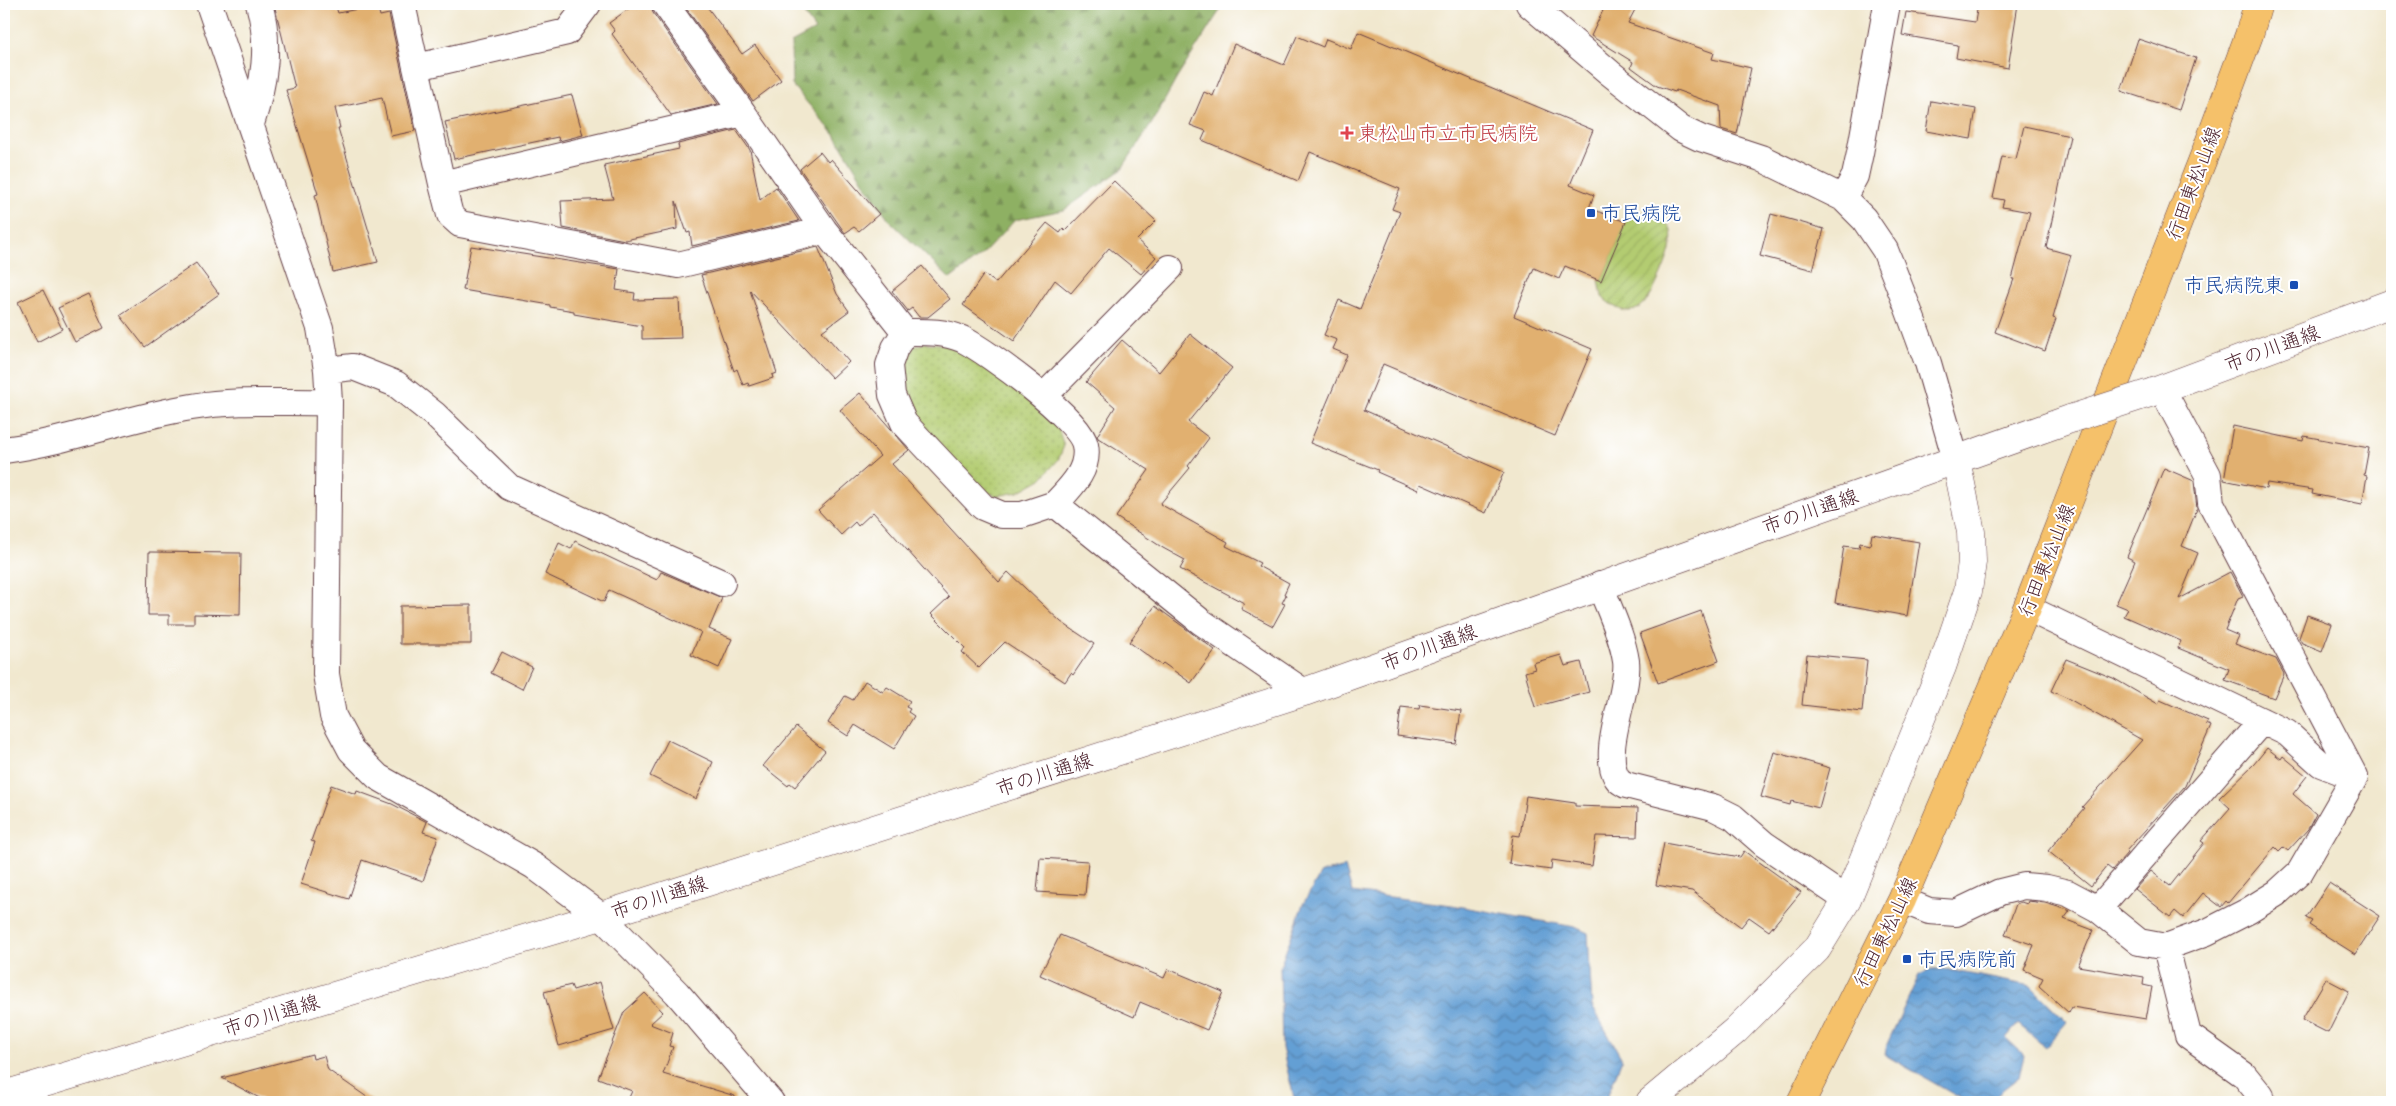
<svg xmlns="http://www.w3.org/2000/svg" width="2396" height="1106" font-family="Caveat,'Klee One',sans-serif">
	<defs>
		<pattern id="grass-dots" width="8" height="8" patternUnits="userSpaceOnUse" patternTransform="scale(1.25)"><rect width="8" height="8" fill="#b3cc71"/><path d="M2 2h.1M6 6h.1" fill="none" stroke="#9baf62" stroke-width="1.8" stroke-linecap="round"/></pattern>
		<pattern id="forest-firs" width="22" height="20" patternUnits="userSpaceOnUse" patternTransform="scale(1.25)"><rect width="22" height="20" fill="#8eb063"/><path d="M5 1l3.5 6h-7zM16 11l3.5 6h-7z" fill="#768f52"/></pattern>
		<pattern id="garden-furrows" width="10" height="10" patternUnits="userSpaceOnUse" patternTransform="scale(1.25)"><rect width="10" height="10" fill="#b3cc71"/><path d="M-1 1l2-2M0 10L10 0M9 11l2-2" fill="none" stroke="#9baf62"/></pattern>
		<pattern id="water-waves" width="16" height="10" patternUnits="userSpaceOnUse" patternTransform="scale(1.25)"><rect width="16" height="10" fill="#649fd4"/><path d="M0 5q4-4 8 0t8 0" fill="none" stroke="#5481ac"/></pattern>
	</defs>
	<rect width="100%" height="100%" fill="#fff"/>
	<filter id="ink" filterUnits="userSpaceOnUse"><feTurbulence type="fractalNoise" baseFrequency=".02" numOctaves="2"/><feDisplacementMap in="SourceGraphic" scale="10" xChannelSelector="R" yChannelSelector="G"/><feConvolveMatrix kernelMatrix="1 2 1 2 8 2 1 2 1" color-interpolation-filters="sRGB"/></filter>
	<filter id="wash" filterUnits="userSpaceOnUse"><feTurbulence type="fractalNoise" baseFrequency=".0096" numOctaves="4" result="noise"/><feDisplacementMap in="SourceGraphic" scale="20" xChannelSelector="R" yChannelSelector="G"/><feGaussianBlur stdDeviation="1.12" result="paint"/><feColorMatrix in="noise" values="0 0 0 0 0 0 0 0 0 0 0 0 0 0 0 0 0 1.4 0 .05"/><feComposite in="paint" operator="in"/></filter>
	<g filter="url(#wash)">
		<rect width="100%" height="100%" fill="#f1e8cf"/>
		<path fill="url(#grass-dots)" stroke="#7e764e" d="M 925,343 L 951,345 L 1001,376 L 1057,425 L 1064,446 L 1058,460 L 1041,479 L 1018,492 L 997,496 L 980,490 L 909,417 L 902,377 L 906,359 L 913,347 Z"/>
		<path fill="url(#forest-firs)" stroke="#6c6847" d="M 797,4 L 1224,4 L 1177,78 L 1152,123 L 1121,170 L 1064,210 L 1015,220 L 982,255 L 950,279 L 890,221 L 866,186 L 835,135 L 792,85 L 791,43 L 815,30 Z"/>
		<path fill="url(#garden-furrows)" stroke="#7e764e" d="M 1641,212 C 1682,217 1674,243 1662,272 C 1649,302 1635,328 1602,297 L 1599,280 L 1601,281 L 1625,223 L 1624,221 L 1631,216 Z"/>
		<path fill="url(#water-waves)" stroke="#575f80" d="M 1345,867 L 1352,892 L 1452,905 L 1575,927 L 1588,933 L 1592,1006 L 1622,1059 L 1605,1102 L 1295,1102 L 1282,1048 L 1280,967 L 1303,904 L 1321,873 Z
			M 1945,969 L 2031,986 L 2067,1022 L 2045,1047 L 2018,1024 L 2006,1038 L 2024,1055 L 2019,1077 L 1987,1102 L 1967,1102 L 1885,1055 L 1887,1044 L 1919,975 L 1931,970 Z"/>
		<g id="blocks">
			<path fill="#e1b070" d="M 274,4 L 335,4 L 338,13 L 377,5 L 380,16 L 389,14 L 415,131 L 391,136 L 382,98 L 335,108 L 340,128 L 338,128 L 378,262 L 333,272 L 315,195 L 318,194 L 286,90 L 295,88 Z
				M 635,4 L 650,4 L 653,13 L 718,104 L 671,115 L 612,34 L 615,31 L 609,23 Z
				M 683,4 L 705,4 L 742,54 L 755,45 L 781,80 L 753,101 Z
				M 1606,4 L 1638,4 L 1628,23 L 1714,53 L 1712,59 L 1751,68 L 1737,134 L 1721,129 L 1720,106 L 1676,90 L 1675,92 L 1657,86 L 1631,67 L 1633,62 L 1591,36 Z
				M 1978,4 L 2018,4 L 2008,68 L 1956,58 L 1958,45 L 1902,35 L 1906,12 L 1975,22 Z
				M 1358,32 L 1593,130 L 1570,185 L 1594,195 L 1589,208 L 1626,222 L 1601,281 L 1565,266 L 1559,279 L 1534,268 L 1514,316 L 1592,349 L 1555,436 L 1383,364 L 1364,410 L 1504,472 L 1486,513 L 1420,484 L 1418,490 L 1377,472 L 1378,470 L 1310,443 L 1347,355 L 1333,349 L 1337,340 L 1324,335 L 1339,300 L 1360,309 L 1400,212 L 1392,209 L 1400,189 L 1310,152 L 1298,181 L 1202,140 L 1206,131 L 1190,125 L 1204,92 L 1213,96 L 1234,44 L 1284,65 L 1297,36 L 1323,47 L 1326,39 L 1351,49 Z
				M 2138,39 L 2196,58 L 2179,110 L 2121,91 Z
				M 572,95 L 583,135 L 559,141 L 558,137 L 454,159 L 445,122 Z
				M 1931,101 L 1976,109 L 1971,139 L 1926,131 Z
				M 2024,126 L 2070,136 L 2046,248 L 2071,255 L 2053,318 L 2056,319 L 2045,351 L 1995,332 L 2014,279 L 2012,279 L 2030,212 L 2002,207 L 2004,200 L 1993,198 L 2002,157 L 2016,159 Z
				M 736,130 L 750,150 L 760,200 L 776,187 L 799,221 L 692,246 L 690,232 L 687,233 L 676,201 L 677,229 L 625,240 L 563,228 L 561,201 L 613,199 L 604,165 L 679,149 L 678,144 Z
				M 820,152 L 828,162 L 831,159 L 879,214 L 859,231 L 854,227 L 845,233 L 800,169 Z
				M 1114,181 L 1156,221 L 1137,240 L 1156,257 L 1141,274 L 1109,248 L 1071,293 L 1055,280 L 1014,341 L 963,305 L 984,274 L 996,283 L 1047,223 L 1060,233 L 1063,229 L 1065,231 Z
				M 1771,214 L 1824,229 L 1813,270 L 1760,256 Z
				M 471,246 L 619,269 L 616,290 L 635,293 L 634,300 L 679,299 L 681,338 L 642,339 L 642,326 L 574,314 L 574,311 L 550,307 L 550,305 L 463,290 Z
				M 818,247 L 837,294 L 849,311 L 822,331 L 849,362 L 832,378 L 750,290 L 777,373 L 772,375 L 773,378 L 749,386 L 748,383 L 743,385 L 737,369 L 734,371 L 701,275 Z
				M 196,263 L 219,294 L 145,347 L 120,315 Z
				M 922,266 L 950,299 L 928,317 L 919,317 L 912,308 L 908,311 L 892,291 Z
				M 43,290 L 62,329 L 37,342 L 18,302 Z
				M 88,294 L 104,328 L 75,342 L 58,308 Z
				M 1190,334 L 1232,368 L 1188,422 L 1209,438 L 1188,466 L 1190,468 L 1160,504 L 1228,542 L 1226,546 L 1260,563 L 1258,566 L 1289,583 L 1284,594 L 1286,595 L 1282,603 L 1285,604 L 1273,626 L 1241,609 L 1244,603 L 1180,569 L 1185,560 L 1163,548 L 1116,517 L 1149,470 L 1098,438 L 1097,436 L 1115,407 L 1086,382 L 1122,340 L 1159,372 Z
				M 860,393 L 909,450 L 892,464 L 999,582 L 1008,572 L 1061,622 L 1094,644 L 1073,675 L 1071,673 L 1065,682 L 1005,642 L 979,668 L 962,652 L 965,648 L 931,614 L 949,597 L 873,512 L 858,526 L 855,522 L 841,535 L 818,510 L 880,456 L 840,410 Z
				M 2233,426 L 2303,441 L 2304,436 L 2369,448 L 2364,475 L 2367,476 L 2362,504 L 2312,494 L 2313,490 L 2267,483 L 2266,489 L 2224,480 Z
				M 2164,468 L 2194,481 L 2197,509 L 2182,546 L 2198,553 L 2179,599 L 2230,572 L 2243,596 L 2238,598 L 2225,630 L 2239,636 L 2235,644 L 2276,659 L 2284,674 L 2274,698 L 2225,680 L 2229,669 L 2178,648 L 2181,641 L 2124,616 L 2128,609 L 2116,604 L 2135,561 L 2127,557 Z
				M 1872,534 L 1919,542 L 1907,616 L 1835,603 L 1844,546 L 1859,548 L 1860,543 L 1870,545 Z
				M 575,541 L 657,580 L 661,572 L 722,598 L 709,629 L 732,639 L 719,668 L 691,655 L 701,632 L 609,590 L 604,602 L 545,574 L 559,543 L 571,549 Z
				M 149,552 L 241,553 L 240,615 L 194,614 L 194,624 L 169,624 L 169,615 L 148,615 Z
				M 471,605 L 471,644 L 400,644 L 400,606 Z
				M 1155,606 L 1215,650 L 1191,683 L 1163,663 L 1161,665 L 1129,642 Z
				M 1701,611 L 1719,661 L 1658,683 L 1640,633 Z
				M 2307,615 L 2332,624 L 2322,651 L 2302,643 L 2299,638 Z
				M 502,652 L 532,667 L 522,689 L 491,673 Z
				M 1807,654 L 1867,660 L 1862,712 L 1802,705 Z
				M 1561,655 L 1565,666 L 1581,662 L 1589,692 L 1535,707 L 1525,672 L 1535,669 L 1533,663 Z
				M 2066,659 L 2113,678 L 2158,704 L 2160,700 L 2208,721 L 2206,724 L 2211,726 L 2185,786 L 2126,851 L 2128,852 L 2112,870 L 2107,866 L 2091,886 L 2048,851 L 2084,808 L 2082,807 L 2142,740 L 2069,699 L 2051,691 Z
				M 865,681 L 883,692 L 887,687 L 910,701 L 906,707 L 910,709 L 908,712 L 914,716 L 894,749 L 855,725 L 848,736 L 828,723 L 845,696 L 853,700 Z
				M 1420,705 L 1461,711 L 1456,744 L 1397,736 L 1401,707 L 1419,709 Z
				M 796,727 L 825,751 L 795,787 L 790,783 L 788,786 L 763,766 Z
				M 668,740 L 713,762 L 696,799 L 650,776 Z
				M 2267,748 L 2281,759 L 2283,756 L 2307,776 L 2293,794 L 2316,814 L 2308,829 L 2288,851 L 2283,847 L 2279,851 L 2275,847 L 2228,903 L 2226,901 L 2221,907 L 2203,893 L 2183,918 L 2175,911 L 2170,917 L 2135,889 L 2151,871 L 2170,886 L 2204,843 L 2201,841 L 2230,808 L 2219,798 L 2254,764 Z
				M 1774,752 L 1830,768 L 1819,808 L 1791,801 L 1790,805 L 1761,797 Z
				M 331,785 L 356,794 L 357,791 L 392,804 L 427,822 L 423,832 L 438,837 L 423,881 L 362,860 L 349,899 L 301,884 L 315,842 L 311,841 Z
				M 1526,796 L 1575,803 L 1575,806 L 1638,808 L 1637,837 L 1596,836 L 1592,866 L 1552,860 L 1551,870 L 1509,864 L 1513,835 L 1520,836 Z
				M 1664,843 L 1740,857 L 1744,851 L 1801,892 L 1769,931 L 1749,917 L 1741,927 L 1692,891 L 1656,885 Z
				M 1040,858 L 1088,861 L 1085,895 L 1037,892 Z
				M 2329,883 L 2380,916 L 2355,954 L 2309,925 L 2312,921 L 2306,918 Z
				M 2028,901 L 2045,903 L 2068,910 L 2070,911 L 2064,919 L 2093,930 L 2078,966 L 2144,977 L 2143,985 L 2152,987 L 2146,1019 L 2072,1007 L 2069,1013 L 2039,986 L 2043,978 L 2024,970 L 2034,945 L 2005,935 L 2016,904 L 2021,902 L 2027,904 Z
				M 1060,935 L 1164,978 L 1168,969 L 1223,992 L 1207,1030 L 1140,1002 L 1134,1017 L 1040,975 Z
				M 2326,979 L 2349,991 L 2328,1033 L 2302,1020 Z
				M 600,982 L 614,1030 L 559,1046 L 544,992 L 571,985 L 573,990 Z
				M 645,993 L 663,1012 L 650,1024 L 673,1033 L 669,1046 L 673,1047 L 663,1074 L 735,1096 L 734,1102 L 627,1102 L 632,1091 L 598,1078 L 624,1012 Z
				M 312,1054 L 313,1059 L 324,1056 L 328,1070 L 374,1102 L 267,1102 L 222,1078 Z"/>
		</g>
	</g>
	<g filter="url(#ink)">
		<use href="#blocks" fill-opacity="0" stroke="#633d44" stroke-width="1"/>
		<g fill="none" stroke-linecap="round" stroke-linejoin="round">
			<g stroke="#633d44" stroke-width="28">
				<path id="minor" d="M 209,4 L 320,328 L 327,370 L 329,402 L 326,674 L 333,716 L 351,750 L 378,777 L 534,866 L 601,916 L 677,993 L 771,1102
					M 402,4 L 442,184 L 743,113 L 665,4
					M 1529,4 L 1610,73 L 1681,129 L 1700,138 L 1761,158 L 1843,198 L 1864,219 L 1885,250 L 1907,306 L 1928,363 L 1956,460
					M 417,67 L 567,32 L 588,4
					M 743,113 L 824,230 L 905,332
					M 251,124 C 264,84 271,45 259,4
					M 442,184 L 450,215 L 460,224 L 678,265 L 824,230
					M 1843,198 L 1855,176 L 1860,153 L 1887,4
					M 905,332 L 895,348 L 889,365 L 892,395 L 904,423 L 983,507 L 1002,515 L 1022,515 L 1055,504 L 1200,621 L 1304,692
					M 905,332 C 925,332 943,331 962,339 C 987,351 1080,419 1085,445 C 1090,470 1070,488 1055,504
					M 327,370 L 353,367 L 396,384 L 435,415 L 509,487 L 722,583
					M 2162,389 L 2208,475 L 2211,503 L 2355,777
					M 1044,396 L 1170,268
					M 4,450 C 68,442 128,417 192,407 C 237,399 284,403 329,402
					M 1600,585 C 1609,609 1622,635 1626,661 C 1630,691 1600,750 1617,778 C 1618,781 1623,783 1626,785 L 1713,807 L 1733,817 L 1764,844 L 1847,900
					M 2027,608 L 2287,733 L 2321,764 L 2355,777
					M 1902,900 L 1929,911 L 1956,913 L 2000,892 L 2024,886 L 2047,888 L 2068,893 L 2098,909 L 2139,942 L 2166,947 L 2207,932 L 2248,911 L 2277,893 L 2300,872 L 2355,777
					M 2098,909 L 2262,721
					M 2166,947 L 2188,1035 L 2244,1075 L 2261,1096"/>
			</g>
			<g stroke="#633d44" stroke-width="29">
				<path id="tertiary" d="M 2153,392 L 2392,303
					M 4,1095 L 601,916 L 1304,692 L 2073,418
					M 1650,1102 L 1735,1031 L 1817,949 L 1847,900 L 1942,667 L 1968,591 L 1972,562 L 1971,532 L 1956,460"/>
			</g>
			<g stroke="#633d44" stroke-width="29">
				<path id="primary" d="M 1801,1102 L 1902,900 L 2027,608 L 2206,151 L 2249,35 L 2258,4"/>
			</g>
			<use href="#minor" stroke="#fff" stroke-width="26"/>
			<use href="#tertiary" stroke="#fff" stroke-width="28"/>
			<use href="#primary" stroke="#f5c16b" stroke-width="28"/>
			<g stroke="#633d44" stroke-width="29" stroke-linecap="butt">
				<path id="tertiary-bridge" d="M 2073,418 L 2153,392"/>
			</g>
			<use href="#tertiary-bridge" stroke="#fff" stroke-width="28"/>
		</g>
	</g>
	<path fill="#e0444e" stroke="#fff" stroke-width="2" d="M1344.5 125.5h5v5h5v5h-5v5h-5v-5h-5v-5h5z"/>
	<g fill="#1a4fb4" stroke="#fff" stroke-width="2">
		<rect x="1586" y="208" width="10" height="10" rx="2.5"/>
		<rect x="2289" y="280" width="10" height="10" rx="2.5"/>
		<rect x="1902" y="954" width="10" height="10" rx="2.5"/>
	</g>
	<g text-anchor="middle" stroke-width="4" stroke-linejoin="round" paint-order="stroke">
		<g font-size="20" fill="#be3a42" stroke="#fff" text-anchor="start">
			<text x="1358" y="140">東松山市立市民病院</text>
		</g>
		<g font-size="20" fill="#4a1f2b" stroke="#fff">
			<text transform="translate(2193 183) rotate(-69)" y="7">行田東松山線</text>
			<text transform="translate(2272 348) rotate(-20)" y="7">市の川通線</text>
			<text transform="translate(1810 511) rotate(-19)" y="7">市の川通線</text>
			<text transform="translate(2046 560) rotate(-68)" y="7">行田東松山線</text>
			<text transform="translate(1429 647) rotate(-20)" y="7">市の川通線</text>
			<text transform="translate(1044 774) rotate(-18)" y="7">市の川通線</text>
			<text transform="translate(659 897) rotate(-18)" y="7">市の川通線</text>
			<text transform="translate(1885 932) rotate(-64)" y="7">行田東松山線</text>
			<text transform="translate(271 1015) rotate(-17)" y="7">市の川通線</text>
		</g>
		<g font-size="20" fill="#164399" stroke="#fff" text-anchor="start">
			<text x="1601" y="220">市民病院</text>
			<text x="2284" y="292" text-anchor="end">市民病院東</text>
			<text x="1917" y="966">市民病院前</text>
		</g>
	</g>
	<rect width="2396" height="1106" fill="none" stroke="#fff" stroke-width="20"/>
</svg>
